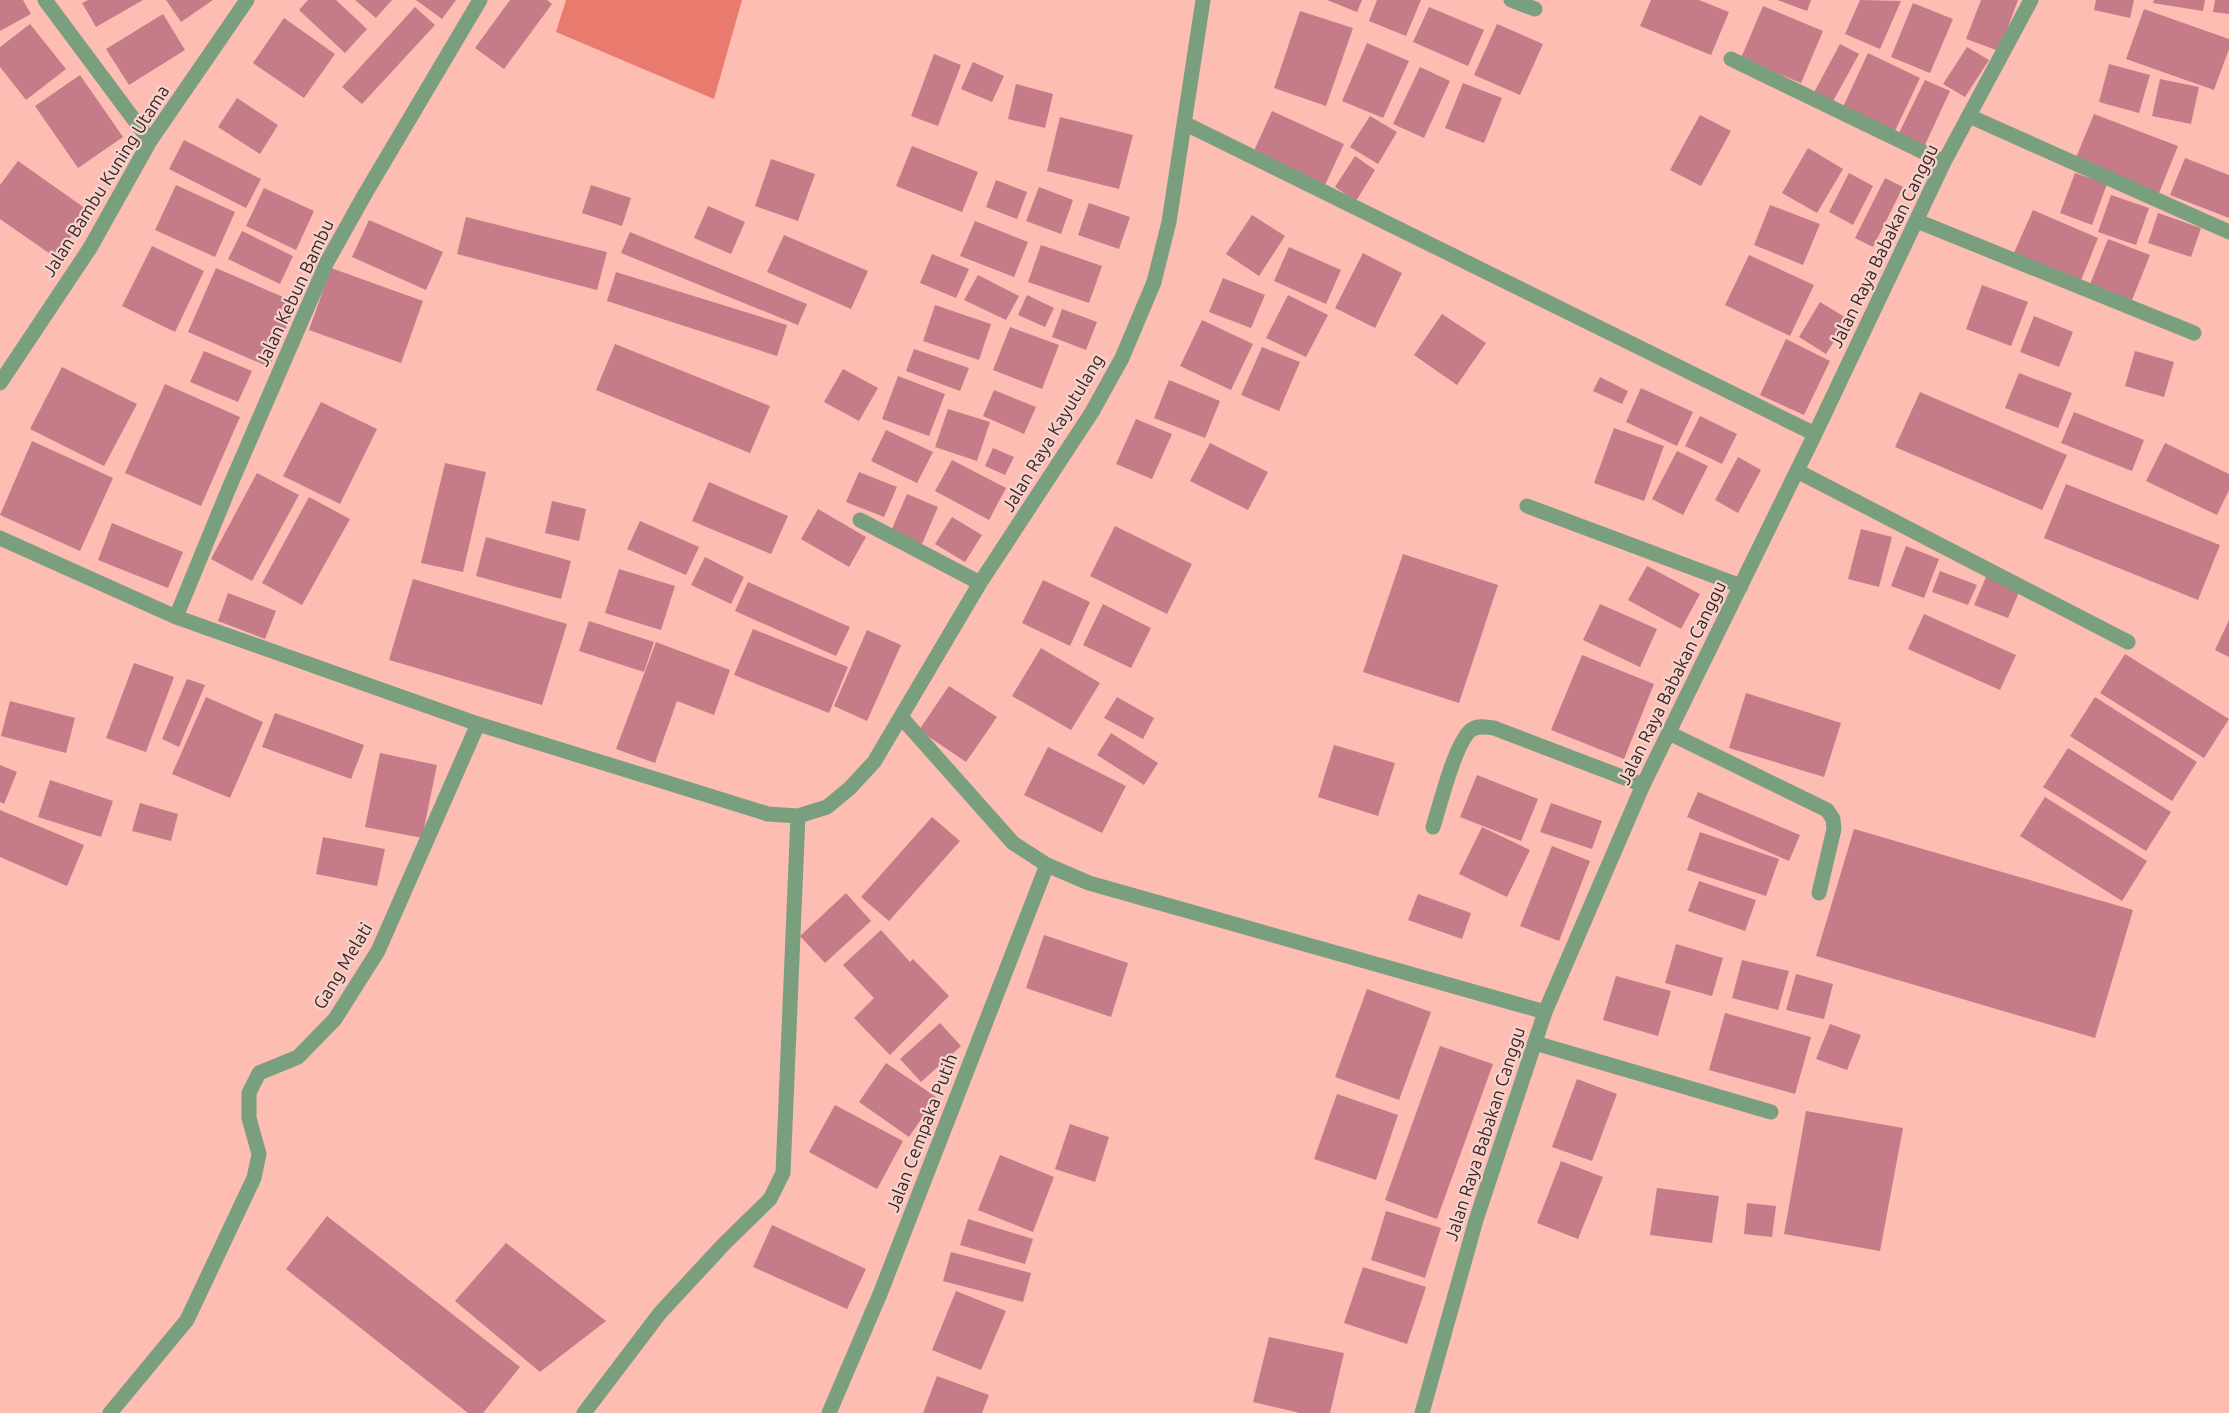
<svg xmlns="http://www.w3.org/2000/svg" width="2229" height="1413" font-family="Ubuntu,sans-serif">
	<rect width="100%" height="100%" fill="#fdbdb3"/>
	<path fill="#e87b6d" d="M 566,0 L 742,0 L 714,99 L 556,32 Z"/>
	<path fill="#c67b88" d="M 0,0 L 23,0 L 31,14 L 0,31 Z
		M 88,0 L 143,0 L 96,27 L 82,3 Z
		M 166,0 L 213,0 L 181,22 Z
		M 308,0 L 336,0 L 367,29 L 345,53 L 299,10 Z
		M 355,0 L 392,0 L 376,18 Z
		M 416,0 L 456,0 L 442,19 Z
		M 510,0 L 547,0 L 552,4 L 504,69 L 475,48 Z
		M 1327,0 L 1362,0 L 1357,12 Z
		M 1377,0 L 1421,0 L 1406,36 L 1369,21 Z
		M 1651,0 L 1699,0 L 1729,12 L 1711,55 L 1640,26 Z
		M 1777,0 L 1811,0 L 1807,11 Z
		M 1860,0 L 1901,1 L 1880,49 L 1845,34 Z
		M 1981,0 L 2018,0 L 1999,51 L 1966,39 Z
		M 2096,0 L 2134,0 L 2130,18 L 2094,10 Z
		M 2154,0 L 2205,0 L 2203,11 L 2153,3 Z
		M 2215,0 L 2229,0 L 2229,14 L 2213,12 Z
		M 1913,3 L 1953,19 L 1930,73 L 1891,57 Z
		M 1763,6 L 1823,31 L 1801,83 L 1741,58 Z
		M 415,7 L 435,25 L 362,104 L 342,87 Z
		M 1429,7 L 1484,30 L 1468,66 L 1413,42 Z
		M 2144,9 L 2229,39 L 2229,49 L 2214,90 L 2126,59 Z
		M 1300,11 L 1353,28 L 1326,106 L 1274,88 Z
		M 163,14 L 185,50 L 129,85 L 106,49 Z
		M 284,18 L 335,54 L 304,98 L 253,63 Z
		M 30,24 L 66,69 L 26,100 L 0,67 L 0,47 Z
		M 1497,24 L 1543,44 L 1520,95 L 1474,75 Z
		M 1367,43 L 1409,61 L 1383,118 L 1342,101 Z
		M 1840,44 L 1859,54 L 1831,105 L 1812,96 Z
		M 1967,47 L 1989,60 L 1965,97 L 1943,84 Z
		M 1868,53 L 1920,78 L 1894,133 L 1842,109 Z
		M 934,54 L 961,65 L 938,126 L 911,116 Z
		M 973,62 L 1004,76 L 992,102 L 961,89 Z
		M 2109,64 L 2150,75 L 2139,113 L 2099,102 Z
		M 1420,67 L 1450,81 L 1424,138 L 1393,124 Z
		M 80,75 L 123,137 L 78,168 L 35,106 Z
		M 2160,79 L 2199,87 L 2191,124 L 2152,116 Z
		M 1925,80 L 1950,91 L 1923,149 L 1897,137 Z
		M 1463,83 L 1502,98 L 1484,143 L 1445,128 Z
		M 1016,84 L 1053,94 L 1045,128 L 1008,119 Z
		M 237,98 L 278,125 L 260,154 L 218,127 Z
		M 1272,111 L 1344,144 L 1325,185 L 1253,153 Z
		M 2094,114 L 2178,146 L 2159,193 L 2075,160 Z
		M 1700,115 L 1731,131 L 1701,186 L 1670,170 Z
		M 1370,116 L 1397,132 L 1378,164 L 1350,147 Z
		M 1060,117 L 1133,135 L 1119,189 L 1047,171 Z
		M 184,140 L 261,179 L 246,208 L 169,169 Z
		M 912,146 L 978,172 L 962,212 L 896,186 Z
		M 1808,148 L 1843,169 L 1817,213 L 1782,193 Z
		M 1355,156 L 1375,170 L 1356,201 L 1335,187 Z
		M 2185,158 L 2229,175 L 2229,218 L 2170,195 Z
		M 771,159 L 815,174 L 798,221 L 755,206 Z
		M 18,161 L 89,211 L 56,258 L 0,219 L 0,185 Z
		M 1849,173 L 1873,186 L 1853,225 L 1829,212 Z
		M 2075,173 L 2107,184 L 2092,225 L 2060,213 Z
		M 1885,178 L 1903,187 L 1873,247 L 1855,238 Z
		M 996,180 L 1027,192 L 1017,219 L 986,207 Z
		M 176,185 L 235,212 L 215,257 L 155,230 Z
		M 591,185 L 631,198 L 622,226 L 582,213 Z
		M 1039,187 L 1073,200 L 1061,234 L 1026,221 Z
		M 264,188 L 314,211 L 296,250 L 246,226 Z
		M 2111,195 L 2149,208 L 2136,245 L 2098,232 Z
		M 1089,203 L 1130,217 L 1119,249 L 1078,235 Z
		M 1770,205 L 1820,224 L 1803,265 L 1754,245 Z
		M 708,206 L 745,222 L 731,254 L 694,238 Z
		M 2033,210 L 2098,238 L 2080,283 L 2013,255 Z
		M 2158,213 L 2201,228 L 2191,257 L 2148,243 Z
		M 1252,215 L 1285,236 L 1259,276 L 1226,254 Z
		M 466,217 L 607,252 L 597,290 L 457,254 Z
		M 369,220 L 443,252 L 426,290 L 352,257 Z
		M 975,221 L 1028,242 L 1014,277 L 960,256 Z
		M 242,231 L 293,256 L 280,284 L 228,259 Z
		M 630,232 L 807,304 L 798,325 L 621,253 Z
		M 784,235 L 868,271 L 851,309 L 767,272 Z
		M 2108,239 L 2150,255 L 2132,300 L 2090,284 Z
		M 1041,245 L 1102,266 L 1089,303 L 1028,282 Z
		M 152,246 L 204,271 L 175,332 L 122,306 Z
		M 1289,247 L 1341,270 L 1326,304 L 1274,281 Z
		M 1363,253 L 1402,273 L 1375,328 L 1335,308 Z
		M 932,254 L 969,269 L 956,298 L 920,283 Z
		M 1749,255 L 1814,285 L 1790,336 L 1725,305 Z
		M 216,268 L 297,303 L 269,367 L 188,332 Z
		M 331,268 L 423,301 L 401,363 L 309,330 Z
		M 616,272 L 787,325 L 777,356 L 607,301 Z
		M 978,275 L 1019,296 L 1006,320 L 964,300 Z
		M 1223,278 L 1265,295 L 1251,328 L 1209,312 Z
		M 1982,285 L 2028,302 L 2011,346 L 1966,329 Z
		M 1027,295 L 1054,308 L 1045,327 L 1018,315 Z
		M 1288,295 L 1328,315 L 1306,357 L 1266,338 Z
		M 1820,302 L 1848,319 L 1826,354 L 1799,337 Z
		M 935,305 L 991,324 L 979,360 L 923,341 Z
		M 1062,309 L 1097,322 L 1086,350 L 1052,337 Z
		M 1442,314 L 1486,343 L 1457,385 L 1414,355 Z
		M 2034,316 L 2073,332 L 2059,367 L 2020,352 Z
		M 1202,320 L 1253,344 L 1231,390 L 1180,366 Z
		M 1010,327 L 1059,345 L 1042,389 L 993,370 Z
		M 1786,339 L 1830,361 L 1804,415 L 1760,395 Z
		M 615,344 L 770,406 L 750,453 L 596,390 Z
		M 1262,347 L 1300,362 L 1279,411 L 1241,395 Z
		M 914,349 L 969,368 L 960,391 L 906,371 Z
		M 204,351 L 252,371 L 238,402 L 190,382 Z
		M 2135,351 L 2174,362 L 2164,397 L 2125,386 Z
		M 62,367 L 137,404 L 104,466 L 30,429 Z
		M 843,369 L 878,388 L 859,421 L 824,402 Z
		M 2019,373 L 2072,393 L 2058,428 L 2005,408 Z
		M 898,376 L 945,394 L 929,436 L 882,419 Z
		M 1600,377 L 1628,391 L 1622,404 L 1593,391 Z
		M 1169,380 L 1220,401 L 1205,438 L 1154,418 Z
		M 165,384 L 240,417 L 201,506 L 125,473 Z
		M 1641,388 L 1693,412 L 1677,446 L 1626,422 Z
		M 994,390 L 1036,407 L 1024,434 L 983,416 Z
		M 1920,392 L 2067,455 L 2042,510 L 1895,447 Z
		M 321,402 L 377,429 L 340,504 L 283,476 Z
		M 948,409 L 990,422 L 977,461 L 935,447 Z
		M 2074,412 L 2144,440 L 2132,471 L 2061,443 Z
		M 1700,416 L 1737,434 L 1722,464 L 1685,446 Z
		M 1136,419 L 1172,434 L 1152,479 L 1116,464 Z
		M 1614,428 L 1664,446 L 1644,501 L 1594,483 Z
		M 886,430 L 933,452 L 917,483 L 871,461 Z
		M 32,441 L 113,478 L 80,551 L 0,515 Z
		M 1210,443 L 1268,472 L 1248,510 L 1190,481 Z
		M 2165,443 L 2229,474 L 2229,490 L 2217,515 L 2146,481 Z
		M 993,448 L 1014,457 L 1005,475 L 985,466 Z
		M 1677,451 L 1708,466 L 1683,515 L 1652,499 Z
		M 1738,457 L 1761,470 L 1738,513 L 1715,500 Z
		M 952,460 L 1006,488 L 989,520 L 935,491 Z
		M 445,463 L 486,472 L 463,572 L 421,563 Z
		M 859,472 L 897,487 L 884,517 L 846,502 Z
		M 257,473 L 299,495 L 252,581 L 211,559 Z
		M 709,482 L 788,516 L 771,554 L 692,521 Z
		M 2066,484 L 2220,545 L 2198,600 L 2044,538 Z
		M 907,494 L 938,507 L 922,544 L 891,531 Z
		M 309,497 L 350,519 L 302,605 L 262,583 Z
		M 552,501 L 586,509 L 579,541 L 545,533 Z
		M 818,509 L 866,537 L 849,567 L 801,539 Z
		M 952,517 L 982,535 L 965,562 L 935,544 Z
		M 640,521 L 699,547 L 686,575 L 627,549 Z
		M 112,523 L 183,552 L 168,588 L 98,560 Z
		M 1115,526 L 1192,564 L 1167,614 L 1090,576 Z
		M 1861,529 L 1892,537 L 1879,587 L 1848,579 Z
		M 486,537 L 571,561 L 561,599 L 476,576 Z
		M 1906,546 L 1939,559 L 1924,598 L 1891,586 Z
		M 1403,554 L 1498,585 L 1459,703 L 1363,672 Z
		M 705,557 L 744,577 L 731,604 L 691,585 Z
		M 1647,566 L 1700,594 L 1681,629 L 1628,600 Z
		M 619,569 L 675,586 L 661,630 L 605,613 Z
		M 1940,571 L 1977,585 L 1968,605 L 1932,592 Z
		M 1986,577 L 2020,590 L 2008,618 L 1974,605 Z
		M 413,579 L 567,624 L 542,705 L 389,660 Z
		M 1043,580 L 1090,602 L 1070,646 L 1022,623 Z
		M 748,582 L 850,627 L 836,656 L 735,611 Z
		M 228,593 L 276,611 L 265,639 L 218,621 Z
		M 1103,604 L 1151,628 L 1131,668 L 1083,645 Z
		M 1600,604 L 1657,629 L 1640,667 L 1583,640 Z
		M 1924,614 L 2016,655 L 2000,690 L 1908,649 Z
		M 2229,620 L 2229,657 L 2215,650 Z
		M 589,621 L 654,642 L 644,672 L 579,651 Z
		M 753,629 L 848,667 L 829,713 L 734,675 Z
		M 867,630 L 901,645 L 867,721 L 834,706 Z
		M 656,642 L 730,670 L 714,715 L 677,701 L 655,763 L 616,749 Z
		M 1041,648 L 1100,683 L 1071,730 L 1012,696 Z
		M 2125,654 L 2229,719 L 2204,758 L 2100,693 Z
		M 1582,655 L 1654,684 L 1624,759 L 1551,730 Z
		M 134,663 L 174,677 L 146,752 L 106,738 Z
		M 187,679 L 205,685 L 179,747 L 162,739 Z
		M 949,686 L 997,717 L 966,762 L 919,730 Z
		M 1746,693 L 1841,723 L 1824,777 L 1729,748 Z
		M 206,697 L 263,722 L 230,798 L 172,774 Z
		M 1117,697 L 1154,718 L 1143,739 L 1104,718 Z
		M 2095,697 L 2197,762 L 2172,801 L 2070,736 Z
		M 10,701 L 75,718 L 66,753 L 1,736 Z
		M 275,713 L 364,745 L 351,779 L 262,747 Z
		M 1111,733 L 1158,763 L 1144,785 L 1097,755 Z
		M 1334,745 L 1395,763 L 1378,816 L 1318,797 Z
		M 1048,747 L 1126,786 L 1102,833 L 1024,795 Z
		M 2068,748 L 2171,812 L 2146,851 L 2043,787 Z
		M 380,753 L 437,765 L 422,838 L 365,827 Z
		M 0,765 L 17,772 L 4,804 L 0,802 Z
		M 1477,775 L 1538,799 L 1521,841 L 1460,817 Z
		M 50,780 L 113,801 L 101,837 L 38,817 Z
		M 1698,792 L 1800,835 L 1789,861 L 1687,817 Z
		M 2045,797 L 2147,861 L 2122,901 L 2020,836 Z
		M 140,803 L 178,814 L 171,841 L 132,831 Z
		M 1551,803 L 1602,821 L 1592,849 L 1540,832 Z
		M 0,810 L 84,845 L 67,886 L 0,857 Z
		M 932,817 L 960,841 L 889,921 L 861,897 Z
		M 1482,827 L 1530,850 L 1507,897 L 1459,874 Z
		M 1854,829 L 2133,910 L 2095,1038 L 1816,956 Z
		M 1700,832 L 1779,859 L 1766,896 L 1687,870 Z
		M 323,837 L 385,849 L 377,886 L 316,874 Z
		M 1552,846 L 1590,861 L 1559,941 L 1520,926 Z
		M 1699,881 L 1756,900 L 1745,931 L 1688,911 Z
		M 846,893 L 871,921 L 825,963 L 800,936 Z
		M 1418,894 L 1471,913 L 1462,939 L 1408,920 Z
		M 881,930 L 910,962 L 913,959 L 949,996 L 890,1055 L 854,1018 L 874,998 L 843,965 Z
		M 1044,935 L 1128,963 L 1111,1017 L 1026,988 Z
		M 1676,944 L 1723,958 L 1712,996 L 1665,983 Z
		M 1742,960 L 1789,971 L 1778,1010 L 1732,998 Z
		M 1796,974 L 1833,984 L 1824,1019 L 1786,1010 Z
		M 1616,976 L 1671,991 L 1658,1036 L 1603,1020 Z
		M 1367,989 L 1431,1012 L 1399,1100 L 1335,1077 Z
		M 1725,1013 L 1811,1037 L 1795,1094 L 1709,1070 Z
		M 940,1023 L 961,1046 L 921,1082 L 900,1059 Z
		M 1830,1024 L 1861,1035 L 1847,1070 L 1816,1059 Z
		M 1440,1046 L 1493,1064 L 1437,1219 L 1385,1200 Z
		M 886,1063 L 936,1097 L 909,1137 L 859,1102 Z
		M 1577,1079 L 1617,1094 L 1592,1161 L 1552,1147 Z
		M 1337,1094 L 1398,1115 L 1376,1180 L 1314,1159 Z
		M 835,1105 L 903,1141 L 877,1189 L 809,1152 Z
		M 1806,1111 L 1903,1128 L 1880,1251 L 1784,1234 Z
		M 1070,1124 L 1109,1137 L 1095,1182 L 1055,1169 Z
		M 1000,1155 L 1054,1177 L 1033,1232 L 978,1210 Z
		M 1561,1161 L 1603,1177 L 1578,1239 L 1537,1223 Z
		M 1657,1188 L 1719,1196 L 1712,1243 L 1650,1235 Z
		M 1747,1203 L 1776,1206 L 1772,1237 L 1744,1234 Z
		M 1386,1211 L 1441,1228 L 1425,1278 L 1371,1260 Z
		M 327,1216 L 520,1367 L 483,1413 L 468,1413 L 286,1269 Z
		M 968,1219 L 1033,1239 L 1025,1264 L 960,1245 Z
		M 772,1225 L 866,1269 L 847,1309 L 753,1267 Z
		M 506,1243 L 606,1321 L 540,1372 L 455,1301 Z
		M 951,1252 L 1031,1273 L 1023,1302 L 943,1281 Z
		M 1363,1267 L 1426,1287 L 1407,1344 L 1344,1323 Z
		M 956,1291 L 1006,1311 L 981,1370 L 932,1350 Z
		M 1269,1337 L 1344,1353 L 1330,1413 L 1300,1413 L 1253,1402 Z
		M 937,1376 L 989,1395 L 982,1413 L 923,1413 Z"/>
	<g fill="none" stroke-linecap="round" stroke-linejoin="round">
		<path stroke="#7a9f7f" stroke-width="15" d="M 45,0 L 150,141
			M 1511,0 L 1535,9
			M 1731,59 L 1944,162
			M 1969,116 L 2229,232
			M 1184,123 L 1815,434
			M 1917,221 L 2194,333
			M 0,383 L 90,248 L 150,141 L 247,0
			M 1797,471 L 2128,642
			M 1527,506 L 1741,586
			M 860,520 L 980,583
			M 0,538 L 176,617 L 478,724 L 768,814 L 798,816 L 827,807 L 850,788 L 874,762 L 980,583 L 1092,412 L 1122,358 L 1154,282 L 1169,222 L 1203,0
			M 176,617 L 229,488 L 327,262 L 365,194 L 480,0
			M 901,717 L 1013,843 L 1047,865 L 1089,883 L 1545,1012
			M 1669,733 L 1827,810 L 1833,819 L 1834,829 L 1819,893
			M 1433,827 C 1440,805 1455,743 1471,730 C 1478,725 1486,727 1494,728 L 1643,785
			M 1535,1043 L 1771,1112
			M 110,1413 L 187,1320 L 254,1178 L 259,1154 L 249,1118 L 249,1093 L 259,1073 L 298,1057 L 335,1019 L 378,951 L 478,724
			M 584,1413 L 660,1313 L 724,1244 L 770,1199 L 783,1173 L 798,816
			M 829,1413 L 880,1294 L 1047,865
			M 1422,1413 L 1476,1220 L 1545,1012 L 1643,785 L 1815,434 L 1944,162 L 2031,0"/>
	</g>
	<g text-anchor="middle" stroke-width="4.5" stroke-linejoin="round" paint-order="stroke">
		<g font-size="18" fill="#40221e" stroke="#f4d3ce">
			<text transform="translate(106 181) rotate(-58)" y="6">Jalan Bambu Kuning Utama</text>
			<text transform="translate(1884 246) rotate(-64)" y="6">Jalan Raya Babakan Canggu</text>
			<text transform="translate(295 293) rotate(-65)" y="6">Jalan Kebun Bambu</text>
			<text transform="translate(1053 433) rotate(-59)" y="6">Jalan Raya Kayutulang</text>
			<text transform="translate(1672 683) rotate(-64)" y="6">Jalan Raya Babakan Canggu</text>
			<text transform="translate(343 966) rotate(-59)" y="6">Gang Melati</text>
			<text transform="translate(922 1133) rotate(-69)" y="6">Jalan Cempaka Putih</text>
			<text transform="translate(1485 1134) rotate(-72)" y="6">Jalan Raya Babakan Canggu</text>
		</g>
	</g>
</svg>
